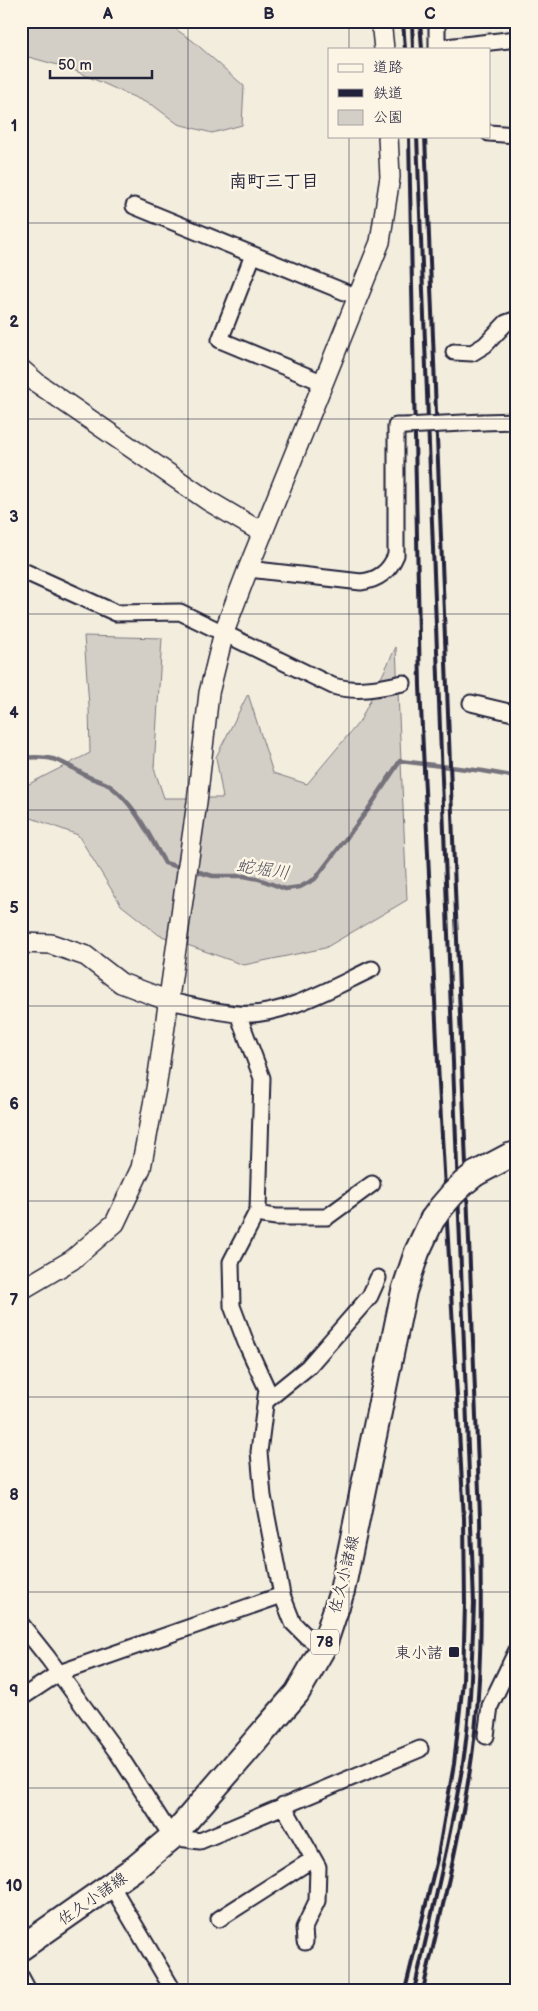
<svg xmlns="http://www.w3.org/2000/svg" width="538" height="2011" font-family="'Balsamiq Sans','Klee One',sans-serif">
	<rect width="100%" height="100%" fill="#f3edde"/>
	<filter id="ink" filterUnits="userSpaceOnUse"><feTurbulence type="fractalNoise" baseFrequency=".02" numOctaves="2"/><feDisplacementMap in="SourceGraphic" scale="10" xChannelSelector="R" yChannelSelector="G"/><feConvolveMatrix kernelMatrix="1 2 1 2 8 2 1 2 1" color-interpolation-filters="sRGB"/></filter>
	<g filter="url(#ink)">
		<path fill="#d4cfc6" stroke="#7b7880" d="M 21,21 L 164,21 L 193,41 L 244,86 L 242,125 L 212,133 L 178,124 L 154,106 L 69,68 L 21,55 Z
			M 84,636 L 162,638 L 154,768 L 164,798 L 223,798 L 216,757 L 248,694 L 273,773 L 307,784 L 360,721 L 396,647 L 407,900 L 325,948 L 244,965 L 159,935 L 121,905 L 78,835 L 26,816 L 21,817 L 21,788 L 90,753 L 89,706 Z"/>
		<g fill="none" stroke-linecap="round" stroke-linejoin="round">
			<path stroke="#75727b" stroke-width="4.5" d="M 21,758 C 53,755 59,760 85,775 C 93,780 103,781 110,786 C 136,805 149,836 165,863 L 182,868
				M 192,870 L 213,876 L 244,876 L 259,879 L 285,889 L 300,887 L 315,879 L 367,811 L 400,761 L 483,771 L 517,777"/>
			<g stroke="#22223b" stroke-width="19">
				<path id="minor" d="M 437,21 L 437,49
					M 437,48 L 517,39
					M 489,133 L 517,135
					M 134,206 L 357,297
					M 253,255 L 220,340 L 324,383
					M 454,352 L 472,353 L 485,345 L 506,323 L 517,319
					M 483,422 L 517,421
					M 248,569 L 361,582 C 378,580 389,572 396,555 L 396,426 L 405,426
					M 21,570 L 116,613 L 180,612 L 333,686 C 357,693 379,688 403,683
					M 471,703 L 517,714
					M 169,1001 C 191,1005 214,1012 237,1014 C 281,1018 333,987 372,969
					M 238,1014 L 262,1078 L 258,1210 L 231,1262 L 232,1306 L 246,1343 L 267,1389 L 259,1452 L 263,1496 L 282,1595 L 293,1623 L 306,1636 L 323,1648
					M 256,1214 L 276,1217 L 327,1217 L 372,1184
					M 266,1401 L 308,1367 L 370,1296 L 378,1278
					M 21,1624 L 48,1658 L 119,1755 L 172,1837 L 200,1841 L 420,1749
					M 21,1698 L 59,1673 L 282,1595
					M 486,1736 L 490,1706 L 517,1650
					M 283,1805 L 318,1867 L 317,1901 L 304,1928 L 305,1942
					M 111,1885 L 173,1990
					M 219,1919 L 313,1859
					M 21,1977 L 28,1990"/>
			</g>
			<g stroke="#22223b" stroke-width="22">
				<path id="tertiary" d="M 381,21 L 384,49
					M 21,369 L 37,383 L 207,500 L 263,533
					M 21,943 L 51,944 L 86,956 L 121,983 L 169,1001
					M 21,1290 L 72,1260 L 115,1223 L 141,1168 L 156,1089 L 197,802 L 209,693 L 224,632 L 248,569 L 380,242 L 390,177 L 388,136"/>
			</g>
			<g stroke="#22223b" stroke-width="28">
				<path id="primary" d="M 475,1174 L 509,1156 L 517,1154
					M 21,1948 L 135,1868 L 172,1837 L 297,1693 L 323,1648 L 342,1591 L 404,1291 L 417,1252 L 432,1220"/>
			</g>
			<use href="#minor" stroke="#fcf5e5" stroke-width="15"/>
			<use href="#tertiary" stroke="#fcf5e5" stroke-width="19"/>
			<use href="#primary" stroke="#fcf5e5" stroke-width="24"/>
			<path stroke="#22223b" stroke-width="4" d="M 403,21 L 405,49
				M 412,21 L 413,49
				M 420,21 L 422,49
				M 405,1990 L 438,1855 L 454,1764 L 463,1681 L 465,1603 L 464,1518 L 439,1084 L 420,686 L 409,136
				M 414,1990 C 432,1914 450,1839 463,1763 C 471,1710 472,1656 474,1603 L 417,136
				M 423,1990 C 441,1912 461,1835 472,1756 C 483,1677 481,1597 480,1517 L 425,136"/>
			<g stroke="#22223b" stroke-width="19" stroke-linecap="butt">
				<path id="minor-bridge" d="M 405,426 L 483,422"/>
			</g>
			<g stroke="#22223b" stroke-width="28" stroke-linecap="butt">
				<path id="primary-bridge" d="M 432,1220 C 444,1202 457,1187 475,1174"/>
			</g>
			<use href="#minor-bridge" stroke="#fcf5e5" stroke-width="15"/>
			<use href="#primary-bridge" stroke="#fcf5e5" stroke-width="24"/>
		</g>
	</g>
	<path fill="none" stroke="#22223b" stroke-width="1" stroke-opacity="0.55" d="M 188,21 L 188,1990M 349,21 L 349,49M 349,136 L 349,1990M 21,223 L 517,223M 21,419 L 517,419M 21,614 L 517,614M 21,810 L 517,810M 21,1006 L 517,1006M 21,1201 L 517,1201M 21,1397 L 517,1397M 21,1592 L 517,1592M 21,1788 L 517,1788"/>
	<rect fill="#22223b" stroke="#fcf5e5" stroke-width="2" x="448" y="1646" width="12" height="12" rx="2.5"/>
	<g text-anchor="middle" stroke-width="5" stroke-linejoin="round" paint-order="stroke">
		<rect fill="#fcf5e5" stroke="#63616e" stroke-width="1" x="311" y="1629.5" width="28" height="25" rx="4"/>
		<g font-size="15" font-weight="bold" fill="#22223b">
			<text x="325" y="1647">78</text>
		</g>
		<g font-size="16" fill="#22223b" stroke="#fcf5e5">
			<text transform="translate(343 1574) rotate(-76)" y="6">佐久小諸線</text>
			<text transform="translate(92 1898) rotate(-35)" y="6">佐久小諸線</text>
		</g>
		<g font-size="16" fill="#22223b" stroke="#fcf5e5" text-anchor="end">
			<text x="443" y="1658">東小諸</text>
		</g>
		<g font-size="18" font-weight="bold" fill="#22223b" stroke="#fcf5e5">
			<text x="274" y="187">南町三丁目</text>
		</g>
		<g font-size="18" font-style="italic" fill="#525160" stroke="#fcf5e5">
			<text transform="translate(263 869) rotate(9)" y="6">蛇堀川</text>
		</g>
	</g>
	<rect width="538" height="2011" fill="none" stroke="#fcf5e5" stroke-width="55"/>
	<rect x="328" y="48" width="162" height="90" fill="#fcf5e5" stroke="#a5a1a1"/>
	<rect x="338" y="64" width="25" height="8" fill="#fcf5e5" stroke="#a5a1a1"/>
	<text x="373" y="72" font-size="15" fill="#22223b">道路</text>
	<rect x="338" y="89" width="25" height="8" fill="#22223b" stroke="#a5a1a1"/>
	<text x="373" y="98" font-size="15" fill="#22223b">鉄道</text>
	<rect x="338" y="110" width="25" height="15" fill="#d4cfc6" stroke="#a5a1a1"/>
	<text x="373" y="122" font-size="15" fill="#22223b">公園</text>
	<path d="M50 70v8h102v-8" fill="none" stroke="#22223b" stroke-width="2.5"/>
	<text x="58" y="70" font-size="15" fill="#22223b" stroke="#fcf5e5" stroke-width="4" paint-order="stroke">50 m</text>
	<rect x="28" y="28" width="482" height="1956" fill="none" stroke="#22223b" stroke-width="2"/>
	<g font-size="16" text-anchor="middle" font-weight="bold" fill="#22223b">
		<text x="108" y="19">A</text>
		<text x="269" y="19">B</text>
		<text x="430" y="19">C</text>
		<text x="14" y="131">1</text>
		<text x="14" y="327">2</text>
		<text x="14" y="522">3</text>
		<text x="14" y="718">4</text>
		<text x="14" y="913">5</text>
		<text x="14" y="1109">6</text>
		<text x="14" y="1305">7</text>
		<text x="14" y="1500">8</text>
		<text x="14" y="1696">9</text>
		<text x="14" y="1891">10</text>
	</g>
</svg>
